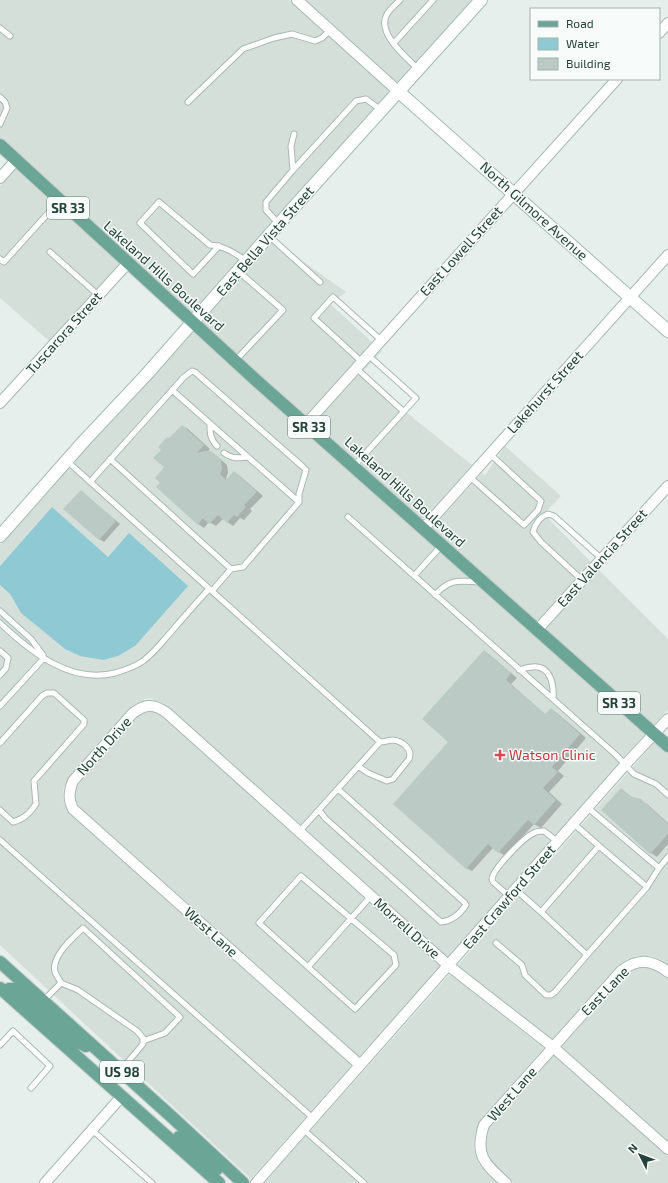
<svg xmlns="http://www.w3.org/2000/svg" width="668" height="1183" font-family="'Exo 2',sans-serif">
	<rect width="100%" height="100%" fill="#e6efeb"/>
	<path fill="#d4dfda" d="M 0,0 L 289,0 L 391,92 L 192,315 L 0,138 Z
		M 305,0 L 473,0 L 398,84 Z
		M 17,168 L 120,263 L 49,341 L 0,298 L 0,186 Z
		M 273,240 L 346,292 L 330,304 L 372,342 L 305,416 L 201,323 Z
		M 194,331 L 646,734 L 448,958 L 170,709 L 160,702 L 153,700 L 152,698 L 144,699 L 144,701 L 135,704 L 129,709 L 68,779 L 63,790 L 64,804 L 68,811 L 352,1065 L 251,1179 L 0,945 L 0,585 L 10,594 L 21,613 L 65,649 L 80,656 L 130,534 L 108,558 L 52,507 L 0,566 L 0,545 L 89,445 Z
		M 381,350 L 382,351 L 362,373 L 407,413 L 472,465 L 422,521 L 314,424 Z
		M 505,446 L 561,496 L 544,514 L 591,562 L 536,622 L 431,529 L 482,473 L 485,475 Z
		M 599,570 L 668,639 L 668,710 L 653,726 L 545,630 Z
		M 151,711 L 156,712 L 164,717 L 441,966 L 359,1057 L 77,806 L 75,803 L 74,793 L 78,785 L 137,717 L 142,714 Z
		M 655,742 L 668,753 L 668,965 L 661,960 L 651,956 L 636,956 L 626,960 L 617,966 L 552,1040 L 457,966 Z
		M 640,967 L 649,967 L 658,971 L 668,979 L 668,1142 L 561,1048 L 625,975 L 632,970 Z
		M 450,974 L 544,1048 L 487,1113 L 479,1123 L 475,1135 L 474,1149 L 479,1163 L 498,1183 L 264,1183 Z
		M 554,1055 L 668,1156 L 668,1183 L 514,1183 L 489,1159 L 485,1149 L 486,1139 L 489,1129 Z"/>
	<path fill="#8ec9d4" d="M 52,507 L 108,557 L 129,533 L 188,586 L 135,646 L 118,656 L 103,660 L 80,656 L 65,649 L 21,613 L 10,594 L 0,585 L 0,566 Z"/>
	<path fill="#0003" d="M 182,426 L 188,429 L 210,449 L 207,452 L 211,452 L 217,456 L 227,465 L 228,473 L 226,478 L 227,480 L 234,472 L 240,476 L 263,496 L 250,509 L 252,511 L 244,520 L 240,518 L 233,526 L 223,519 L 216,526 L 209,522 L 204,528 L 198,524 L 161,483 L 165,467 L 169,439 Z
		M 81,491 L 120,524 L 104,542 L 99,539 Z
		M 484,651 L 490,655 L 517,678 L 511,684 L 546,715 L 551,709 L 557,713 L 586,738 L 558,771 L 564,776 L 549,792 L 562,804 L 541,828 L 534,824 L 505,856 L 493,848 L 472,871 L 466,868 L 450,742 Z
		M 621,789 L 633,798 L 647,804 L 668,823 L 668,844 L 657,857 L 651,853 L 602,810 Z"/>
	<path fill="#bbcac4" d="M 182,425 L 204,445 L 197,453 L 205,451 L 211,451 L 217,456 L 221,460 L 222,469 L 220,474 L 226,480 L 234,471 L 257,492 L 244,505 L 246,507 L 237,517 L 234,515 L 227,523 L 218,515 L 209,524 L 203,518 L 198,525 L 156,487 L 160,483 L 155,478 L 164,467 L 153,458 L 161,450 L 158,447 L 167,437 L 169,438 Z
		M 81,490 L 116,521 L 99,540 L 63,509 Z
		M 484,650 L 511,673 L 506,680 L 545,714 L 551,708 L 580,734 L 552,767 L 558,772 L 543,788 L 556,800 L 534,825 L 528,820 L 498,853 L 488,844 L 466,869 L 393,804 L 448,742 L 422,719 Z
		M 621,788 L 630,796 L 641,799 L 668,824 L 668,834 L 650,854 L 601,810 Z"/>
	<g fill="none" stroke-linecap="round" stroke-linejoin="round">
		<g stroke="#a8b8b2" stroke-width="7">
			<path id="lane" d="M 400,0 C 396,4 390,9 387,14 C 376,33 406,57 418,69
				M 0,28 L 10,36
				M 394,43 L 433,0
				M 0,97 L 5,102 L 7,108 L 0,124
				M 188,102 L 243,49 L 274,38 L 292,34 L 315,41 L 322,38 L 330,30
				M 294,134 L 291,146 L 293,170 L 356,101 L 366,99 L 381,110
				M 279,224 L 266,210 L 266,202 L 293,170
				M 269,236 L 320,282
				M 219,246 L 193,274 L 140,223 L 159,202 L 210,245 C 224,246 235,253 246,261
				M 50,252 L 98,295
				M 0,259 L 4,262 L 60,200
				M 235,361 L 283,310 L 238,271
				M 362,362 L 314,318 L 333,297 L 381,340
				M 356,368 L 403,411
				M 172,390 L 299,502
				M 210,424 C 210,433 210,439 217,446
				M 224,453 C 232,459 237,458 247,457
				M 110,459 L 231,569
				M 67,461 L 380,742
				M 354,466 L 416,398 L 368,355
				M 470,477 L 524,525 L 538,510 L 541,501 L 490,454
				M 90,482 L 184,377 L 192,371 L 195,372 L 302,466 L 306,470 L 299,494 L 299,502 L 243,567 L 231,569 L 212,591
				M 348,517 L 616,755 L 634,774 L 656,784 L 668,795
				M 414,576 L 442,545
				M 582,580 L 541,542 L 533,532 C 535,524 540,517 548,514 L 554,516 L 602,559
				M 435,595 C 450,578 459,581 479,582
				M 0,611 L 31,639 L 43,655
				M 0,623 C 31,652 70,684 115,673 C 125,670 135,667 143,661 C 154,653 162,642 171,632 C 183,618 196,603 209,589
				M 0,651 L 8,658 L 6,668 L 0,675
				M 519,670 C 523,669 528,667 532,667 C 551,665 554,685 553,699
				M 0,706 L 44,658
				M 0,743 L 42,696 L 47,693 L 54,693 L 84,720 L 84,724 L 34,781 L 36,804 C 30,813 24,819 13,822 L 0,810
				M 588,808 L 659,868 L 668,857
				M 319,810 L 325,818 L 441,922 C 453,921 460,914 466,905 L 465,903 L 338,789
				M 299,832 L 380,742 C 384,742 389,740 393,740 C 402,741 413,749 409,759 L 393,779 L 387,781 L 368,773 L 358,766
				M 0,840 L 314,1119
				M 599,846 L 647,887 L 659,868
				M 516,890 L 541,912 L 599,846 L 574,824
				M 510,897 L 493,882 L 492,879 C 493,869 524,837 534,833 C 537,831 541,831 544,831 L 558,842
				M 541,912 L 587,955 L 647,887
				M 496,943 L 522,965 L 525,975 L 546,995 L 551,995 L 555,992 L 587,955
				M 308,967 L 355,1009 L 396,965 L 394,955 L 301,876 L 259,923 L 308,967 L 371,896
				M 61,983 C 59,979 56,975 55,972 C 51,956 73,938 83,928 L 180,1017 L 165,1033 L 143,1041
				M 44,1000 L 61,983 L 78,990 L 137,1031 L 143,1038 L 143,1044 L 121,1070
				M 0,1045 L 13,1031 L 50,1066 L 31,1088
				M 92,1130 L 152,1183
				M 304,1130 L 364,1183"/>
		</g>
		<g stroke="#a8b8b2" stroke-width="12">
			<path id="street" d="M 297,0 L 399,92
				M 659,33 L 668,23
				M 0,178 L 16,160
				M 0,403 L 128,263
				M 306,424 L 617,79
				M 423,529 L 668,255
				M 537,630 L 668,486
				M 360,1065 L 73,809 C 68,799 69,791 73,781 L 133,713 C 147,703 154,704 167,713 L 449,966 L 553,1047 L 668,1149
				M 45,1183 L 122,1096
				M 256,1183 L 625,765 L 668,719
				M 506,1183 C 485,1164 474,1155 484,1125 L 621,971 C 638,958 651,959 668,972"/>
		</g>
		<g stroke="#a4bbb3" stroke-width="14">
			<path id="secondary" d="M 399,92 L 668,331
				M 0,536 L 84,441 L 146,375 L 294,207 L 481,0"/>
		</g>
		<g stroke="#c2cac8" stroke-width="14">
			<path id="primary" d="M 0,145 L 258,382 L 668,746
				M 0,962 L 173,1118 L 243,1183
				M 0,988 L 219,1183
				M 5,992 L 9,989 L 14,989 L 73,1040 L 86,1046
				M 179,1137 L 217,1169"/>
		</g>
		<use href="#lane" stroke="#fff" stroke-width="5"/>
		<use href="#street" stroke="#fff" stroke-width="10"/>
		<use href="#secondary" stroke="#fff" stroke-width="12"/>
		<use href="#primary" stroke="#6aa596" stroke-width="12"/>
	</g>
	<path fill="#e0444e" stroke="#f7fbf9" stroke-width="1.5" d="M498 749h4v4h4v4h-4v4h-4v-4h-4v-4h4z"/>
	<g text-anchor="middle" stroke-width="3" stroke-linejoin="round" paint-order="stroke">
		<g fill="#f7fbf9" stroke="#637a73" stroke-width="1">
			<rect x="47" y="197" width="42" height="22" rx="3"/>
			<rect x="288" y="416" width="42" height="22" rx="3"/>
			<rect x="598" y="692" width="42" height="22" rx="3"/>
			<rect x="100" y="1061" width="44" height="22" rx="3"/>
		</g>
		<g font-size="13" font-weight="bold" fill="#24423a">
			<text x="68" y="213">SR 33</text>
			<text x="309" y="432">SR 33</text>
			<text x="619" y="708">SR 33</text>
			<text x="122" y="1077">US 98</text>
		</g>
		<g font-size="14" fill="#24423a" stroke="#f7fbf9">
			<text transform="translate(534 211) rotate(42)" y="5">North Gilmore Avenue</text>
			<text transform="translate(265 241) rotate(-49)" y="5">East Bella Vista Street</text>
			<text transform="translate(461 251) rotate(-48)" y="5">East Lowell Street</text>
			<text transform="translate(164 276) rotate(42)" y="5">Lakeland Hills Boulevard</text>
			<text transform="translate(64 333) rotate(-48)" y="5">Tuscarora Street</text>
			<text transform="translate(545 392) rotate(-48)" y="5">Lakehurst Street</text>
			<text transform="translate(405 492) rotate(42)" y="5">Lakeland Hills Boulevard</text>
			<text transform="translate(602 558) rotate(-48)" y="5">East Valencia Street</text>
			<text transform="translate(104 746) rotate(-48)" y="5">North Drive</text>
			<text transform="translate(509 897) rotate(-49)" y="5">East Crawford Street</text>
			<text transform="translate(407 928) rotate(42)" y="5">Morrell Drive</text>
			<text transform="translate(211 932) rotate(42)" y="5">West Lane</text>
			<text transform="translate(605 991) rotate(-46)" y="5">East Lane</text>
			<text transform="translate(512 1094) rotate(-49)" y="5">West Lane</text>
		</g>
		<g font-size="14" fill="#be3a42" stroke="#f7fbf9" text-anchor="start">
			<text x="509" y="760">Watson Clinic</text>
		</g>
	</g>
	<rect x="530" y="8" width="130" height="72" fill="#f7fbf9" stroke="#a3b1ad"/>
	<rect x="538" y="21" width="20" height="6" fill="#6aa596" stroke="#a3b1ad"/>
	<text x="566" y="28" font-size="12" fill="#24423a">Road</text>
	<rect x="538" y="38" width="20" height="12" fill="#8ec9d4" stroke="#a3b1ad"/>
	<text x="566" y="48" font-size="12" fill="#24423a">Water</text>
	<rect x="538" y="58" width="20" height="12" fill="#bbcac4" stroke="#a3b1ad"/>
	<text x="566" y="68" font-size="12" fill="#24423a">Building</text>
	<g transform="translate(640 1155) rotate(312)" stroke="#f7fbf9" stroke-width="3" paint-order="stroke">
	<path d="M0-3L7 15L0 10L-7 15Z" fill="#24423a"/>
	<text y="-6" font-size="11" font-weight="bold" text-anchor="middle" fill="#24423a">N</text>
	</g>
</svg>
